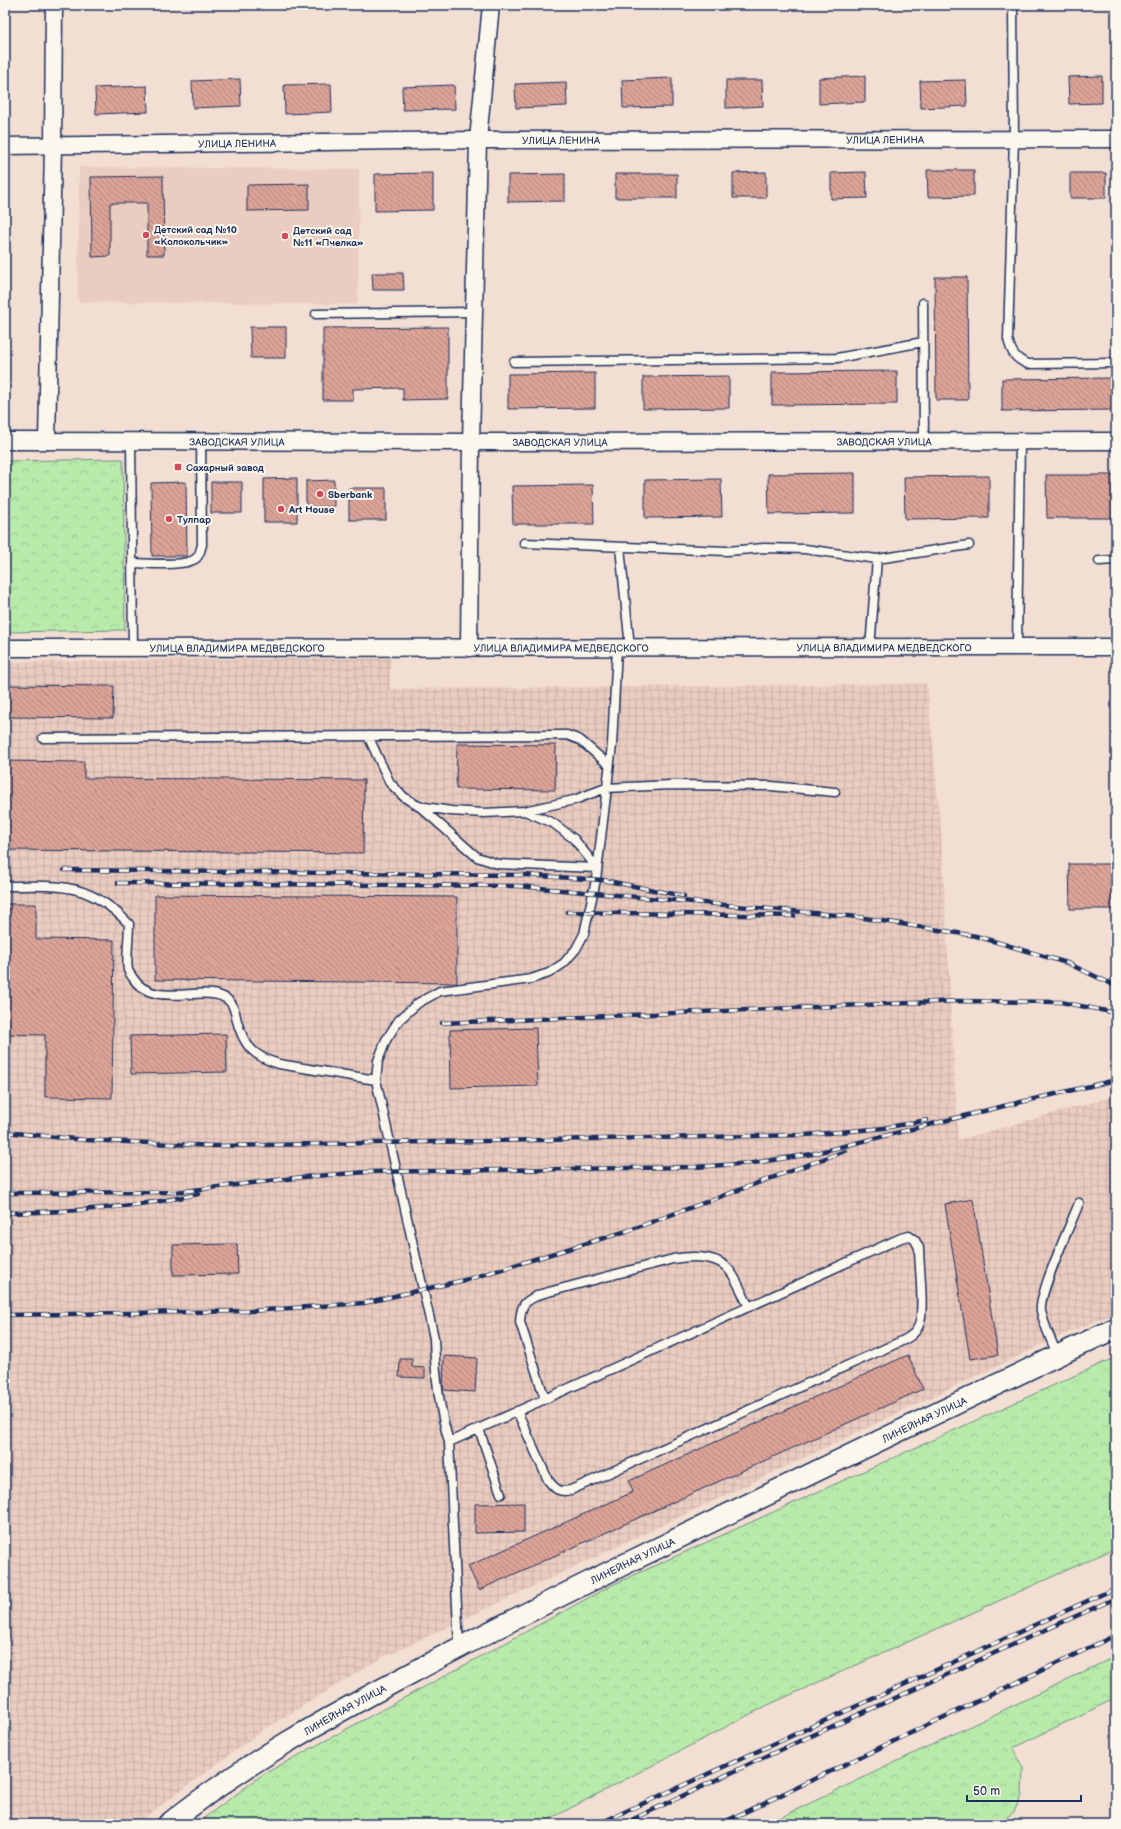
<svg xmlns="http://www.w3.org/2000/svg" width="1121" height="1829" font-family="'Balsamiq Sans',sans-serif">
	<defs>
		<pattern id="industrial-grid" width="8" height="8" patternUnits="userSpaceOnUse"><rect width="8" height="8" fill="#ebccc0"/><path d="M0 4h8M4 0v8" fill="none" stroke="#c9b0a7"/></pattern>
		<pattern id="forest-crowns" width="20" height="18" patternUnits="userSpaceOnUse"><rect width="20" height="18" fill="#b8eaaa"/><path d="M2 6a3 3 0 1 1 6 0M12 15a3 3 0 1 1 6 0" fill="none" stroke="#9ec995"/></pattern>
		<pattern id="building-back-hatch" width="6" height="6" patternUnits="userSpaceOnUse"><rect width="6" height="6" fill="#dca397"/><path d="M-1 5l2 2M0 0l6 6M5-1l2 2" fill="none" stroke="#b2857e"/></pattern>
	</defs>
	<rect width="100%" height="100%" fill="#f2ded2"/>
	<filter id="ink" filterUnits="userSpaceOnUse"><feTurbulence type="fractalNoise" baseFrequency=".025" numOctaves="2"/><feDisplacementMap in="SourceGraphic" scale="8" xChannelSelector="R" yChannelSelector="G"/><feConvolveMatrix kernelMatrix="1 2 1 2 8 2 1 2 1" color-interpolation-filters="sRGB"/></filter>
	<g filter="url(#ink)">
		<path fill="#ebccc0" d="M 594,5 L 677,5 L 677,8 Z
			M 79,167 L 359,169 L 358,304 L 78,302 Z"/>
		<path fill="url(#industrial-grid)" d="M 390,658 L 390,689 L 927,684 L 941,831 L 958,1140 L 1116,1096 L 1116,1313 L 1069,1332 L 376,1661 L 260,1732 L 145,1817 L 139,1824 L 5,1824 L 5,662 Z"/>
		<path fill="url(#forest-crowns)" stroke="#6a8c84" d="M 123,459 L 125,630 L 5,632 L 5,461 Z
			M 1116,1357 L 1116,1548 L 768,1705 L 540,1824 L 196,1824 L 262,1775 L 612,1585 Z
			M 1116,1656 L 1116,1698 L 1013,1748 L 1023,1768 L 1022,1794 L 1014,1812 L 997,1824 L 767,1824 Z"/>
		<path fill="url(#building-back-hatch)" stroke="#1b2f5e" d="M 865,76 L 865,102 L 819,104 L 819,78 Z
			M 1102,76 L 1102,103 L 1069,104 L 1068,77 Z
			M 672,78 L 672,107 L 623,108 L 622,80 Z
			M 240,79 L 241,106 L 193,108 L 192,81 Z
			M 726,80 L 762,80 L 763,106 L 726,108 Z
			M 966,80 L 967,106 L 921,108 L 920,81 Z
			M 566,82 L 567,106 L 516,108 L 515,84 Z
			M 331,84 L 332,112 L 285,114 L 284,85 Z
			M 454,85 L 455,109 L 403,110 L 402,87 Z
			M 147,86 L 148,112 L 96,114 L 95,88 Z
			M 927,170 L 974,170 L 974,196 L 928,197 Z
			M 766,172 L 766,198 L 733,198 L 733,173 Z
			M 866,172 L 867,198 L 831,199 L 831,173 Z
			M 433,173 L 433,210 L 375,211 L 375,174 Z
			M 1070,173 L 1106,173 L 1106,198 L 1070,198 Z
			M 565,174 L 565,201 L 508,202 L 508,175 Z
			M 615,174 L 677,174 L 677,198 L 615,198 Z
			M 163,176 L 164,255 L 147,255 L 147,203 L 110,203 L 110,256 L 92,257 L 91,177 Z
			M 5,182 L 6,182 L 7,219 L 5,219 Z
			M 309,184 L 309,210 L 247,211 L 247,185 Z
			M 372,273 L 403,273 L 404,290 L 373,290 Z
			M 935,277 L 967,277 L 968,400 L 936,400 Z
			M 250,327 L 286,327 L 286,358 L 251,358 Z
			M 448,327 L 448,399 L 403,400 L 403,388 L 353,389 L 353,400 L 323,400 L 323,328 Z
			M 897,371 L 897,404 L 772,405 L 772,372 Z
			M 595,373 L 595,408 L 508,409 L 508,374 Z
			M 729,376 L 729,408 L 643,409 L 643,377 Z
			M 1116,378 L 1116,410 L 1002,411 L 1002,379 Z
			M 855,473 L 855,513 L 769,514 L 768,474 Z
			M 1046,475 L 1116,475 L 1116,518 L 1047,518 Z
			M 989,476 L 989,518 L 905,519 L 904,477 Z
			M 297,478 L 297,522 L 264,522 L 264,479 Z
			M 721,479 L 722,517 L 645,518 L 645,480 Z
			M 334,480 L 334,507 L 306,507 L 306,481 Z
			M 186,482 L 187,556 L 152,556 L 151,483 Z
			M 211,482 L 242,482 L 242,513 L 211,513 Z
			M 593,485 L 594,524 L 513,524 L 512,486 Z
			M 349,488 L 386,488 L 386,520 L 349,520 Z
			M 5,685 L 114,686 L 113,718 L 5,717 Z
			M 457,744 L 556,745 L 555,790 L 456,789 Z
			M 5,761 L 84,762 L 84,778 L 364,780 L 363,853 L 5,850 Z
			M 1069,864 L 1116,864 L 1116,909 L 1070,909 Z
			M 155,895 L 457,897 L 457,983 L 155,980 Z
			M 5,904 L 36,904 L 36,939 L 114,940 L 112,1098 L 45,1097 L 45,1035 L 5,1034 Z
			M 536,1028 L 538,1086 L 451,1088 L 450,1030 Z
			M 226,1034 L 227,1072 L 131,1074 L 130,1036 Z
			M 973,1199 L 998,1355 L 970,1359 L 945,1204 Z
			M 237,1244 L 238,1274 L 173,1275 L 173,1245 Z
			M 908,1355 L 923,1389 L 479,1590 L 468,1566 L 633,1492 L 629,1481 Z
			M 444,1356 L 477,1358 L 475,1392 L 443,1390 Z
			M 400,1359 L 412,1359 L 412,1367 L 425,1368 L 425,1378 L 399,1377 Z
			M 524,1503 L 524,1532 L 475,1533 L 475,1504 Z"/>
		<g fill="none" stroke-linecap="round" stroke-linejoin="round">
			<g stroke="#1b2f5e" stroke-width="11">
				<path id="service" d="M 1013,5 L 1014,139 L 1008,339 C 1011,352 1015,359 1028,364 L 1116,363
					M 923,303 L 924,441
					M 316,314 L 474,312
					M 514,362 L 837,358 L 923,342
					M 131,441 L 133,648
					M 524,543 L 727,551 L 764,548 L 805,549 L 877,559 L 870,648
					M 620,547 L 630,648
					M 877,559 L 969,545
					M 1099,561 L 1116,560
					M 132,563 C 147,563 183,567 195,559 C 200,556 200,550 202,545 L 201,441
					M 1017,647 L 1020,441
					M 368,736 L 390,783 L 404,797 L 418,806 L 451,811 L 484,813 L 524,811 L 574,800 L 606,788 L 671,785 L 771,786 L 835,792
					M 43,738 L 567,735 L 580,740 L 609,765
					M 419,806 L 477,857 L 498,864 L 597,868 L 574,839 L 553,823 L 525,811
					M 5,886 C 60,886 88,881 129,924 C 129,935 126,961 128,970 C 129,973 132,976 133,978 C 154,1012 211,980 230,1002 C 235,1007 235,1014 237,1021 C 244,1047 255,1057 279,1064 L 376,1080
					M 1057,1355 C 1052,1341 1044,1326 1041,1311 C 1038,1294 1071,1224 1079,1203
					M 545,1399 L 520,1322 C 521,1303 525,1301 541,1294 L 673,1259 C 691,1256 717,1254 730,1271 C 738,1281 743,1296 749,1307
					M 479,1429 L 501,1494
					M 449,1442 C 439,1408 435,1374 434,1338 L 376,1080 L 378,1061 L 386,1040 L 399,1020 L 418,1003 L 440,991 L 531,979 L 549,973 L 564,963 L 576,949 L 584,934 L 596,880 L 612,745 L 617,648
					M 459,1647 L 449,1442 C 481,1428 513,1413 545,1399 L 901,1238 L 909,1236 L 915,1240 L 919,1248 C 919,1265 925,1312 919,1325 C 916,1333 911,1336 904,1340 L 571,1490 C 559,1493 555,1489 548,1480 L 517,1411"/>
			</g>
			<g stroke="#1b2f5e" stroke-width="19">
				<g id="minor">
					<path id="s1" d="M 5,146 L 478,140 L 1116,139"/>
					<path id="s2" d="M 5,441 L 471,442 L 1116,441"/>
					<path d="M 47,441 L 53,146 L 54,5"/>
					<path id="s3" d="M 5,648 L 1116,647"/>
					<path d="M 469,648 L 471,442 L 478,140 L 491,5"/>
				</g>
			</g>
			<g stroke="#1b2f5e" stroke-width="23">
				<g id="tertiary">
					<path id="s4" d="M 168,1824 C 244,1764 324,1719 410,1674 C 479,1636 550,1601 621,1566 C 785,1486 950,1406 1116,1328"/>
				</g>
			</g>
			<use href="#service" stroke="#fbf7ec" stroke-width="8"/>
			<use href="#minor" stroke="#fbf7ec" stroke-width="16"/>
			<use href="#tertiary" stroke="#fbf7ec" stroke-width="20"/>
			<g stroke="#1b2f5e" stroke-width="4.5">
				<path id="rail" d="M 64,870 L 524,875 L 603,880 L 684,896
					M 118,883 L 518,886 L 858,917 L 976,936 L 1067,963 L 1116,986
					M 567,912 L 794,916
					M 442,1023 L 958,1001 L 1061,1002 L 1116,1013
					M 5,1132 L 85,1140 L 215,1146 L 806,1135 L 884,1128 L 927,1120
					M 5,1193 L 176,1192 L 303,1177 L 367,1172 L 695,1167 L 753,1163 L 812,1154 L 1004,1106 L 1116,1080
					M 5,1213 C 69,1212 135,1208 198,1194
					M 5,1315 L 251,1311 L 364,1303 L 469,1279 L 627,1231 L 845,1151
					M 598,1824 L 1116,1588
					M 623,1824 L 756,1761 L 1116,1598
					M 720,1824 L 1116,1635"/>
			</g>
			<use href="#rail" stroke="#fbf7ec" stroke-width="3" stroke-dasharray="9" stroke-linecap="butt"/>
		</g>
	</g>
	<g fill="#d1495b" stroke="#fbf7ec" stroke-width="1.5">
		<circle cx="146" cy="235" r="4"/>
		<circle cx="285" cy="236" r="4"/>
		<rect x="174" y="463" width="8" height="8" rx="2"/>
		<circle cx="320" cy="494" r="4"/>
		<circle cx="281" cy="509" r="4"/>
		<circle cx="169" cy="519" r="4"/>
	</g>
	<g text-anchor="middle" stroke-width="4" stroke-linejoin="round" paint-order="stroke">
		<g font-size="10" fill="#1b2f5e" stroke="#fbf7ec">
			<text dy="4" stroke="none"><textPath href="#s1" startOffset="880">УЛИЦА ЛЕНИНА</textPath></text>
			<text dy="4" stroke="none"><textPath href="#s1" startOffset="556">УЛИЦА ЛЕНИНА</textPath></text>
			<text dy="4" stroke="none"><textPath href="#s1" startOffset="232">УЛИЦА ЛЕНИНА</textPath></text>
			<text dy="4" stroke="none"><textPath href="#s2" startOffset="232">ЗАВОДСКАЯ УЛИЦА</textPath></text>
			<text dy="4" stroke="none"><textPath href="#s2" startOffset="879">ЗАВОДСКАЯ УЛИЦА</textPath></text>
			<text dy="4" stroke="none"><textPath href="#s2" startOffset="555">ЗАВОДСКАЯ УЛИЦА</textPath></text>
			<text dy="4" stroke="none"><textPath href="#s3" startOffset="232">УЛИЦА ВЛАДИМИРА МЕДВЕДСКОГО</textPath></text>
			<text dy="4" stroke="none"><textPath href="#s3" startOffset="556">УЛИЦА ВЛАДИМИРА МЕДВЕДСКОГО</textPath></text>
			<text dy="4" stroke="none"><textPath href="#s3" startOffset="879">УЛИЦА ВЛАДИМИРА МЕДВЕДСКОГО</textPath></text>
			<text dy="4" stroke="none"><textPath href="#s4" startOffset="859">ЛИНЕЙНАЯ УЛИЦА</textPath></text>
			<text dy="4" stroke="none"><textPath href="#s4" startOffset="535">ЛИНЕЙНАЯ УЛИЦА</textPath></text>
			<text dy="4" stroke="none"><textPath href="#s4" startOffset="211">ЛИНЕЙНАЯ УЛИЦА</textPath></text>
		</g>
		<g font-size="10" font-weight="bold" fill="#1b2f5e" stroke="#fbf7ec" text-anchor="start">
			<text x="154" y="233">Детский сад №10<tspan x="154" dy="12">«Колокольчик»</tspan></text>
			<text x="293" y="234">Детский сад<tspan x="293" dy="12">№11 «Пчелка»</tspan></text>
			<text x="186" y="471">Сахарный завод</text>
			<text x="328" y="498">Sberbank</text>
			<text x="289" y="513">Art House</text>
			<text x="177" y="523">Тулпар</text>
		</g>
	</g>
	<rect width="1121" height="1829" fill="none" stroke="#fbf7ec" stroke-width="20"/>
	<rect x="10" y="10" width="1101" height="1809" fill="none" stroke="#1b2f5e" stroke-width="1.5" filter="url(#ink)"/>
	<path d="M967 1795v6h114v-6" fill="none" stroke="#1b2f5e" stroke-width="2"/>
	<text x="973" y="1795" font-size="12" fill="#1b2f5e" stroke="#fbf7ec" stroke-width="3" paint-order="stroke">50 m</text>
</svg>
